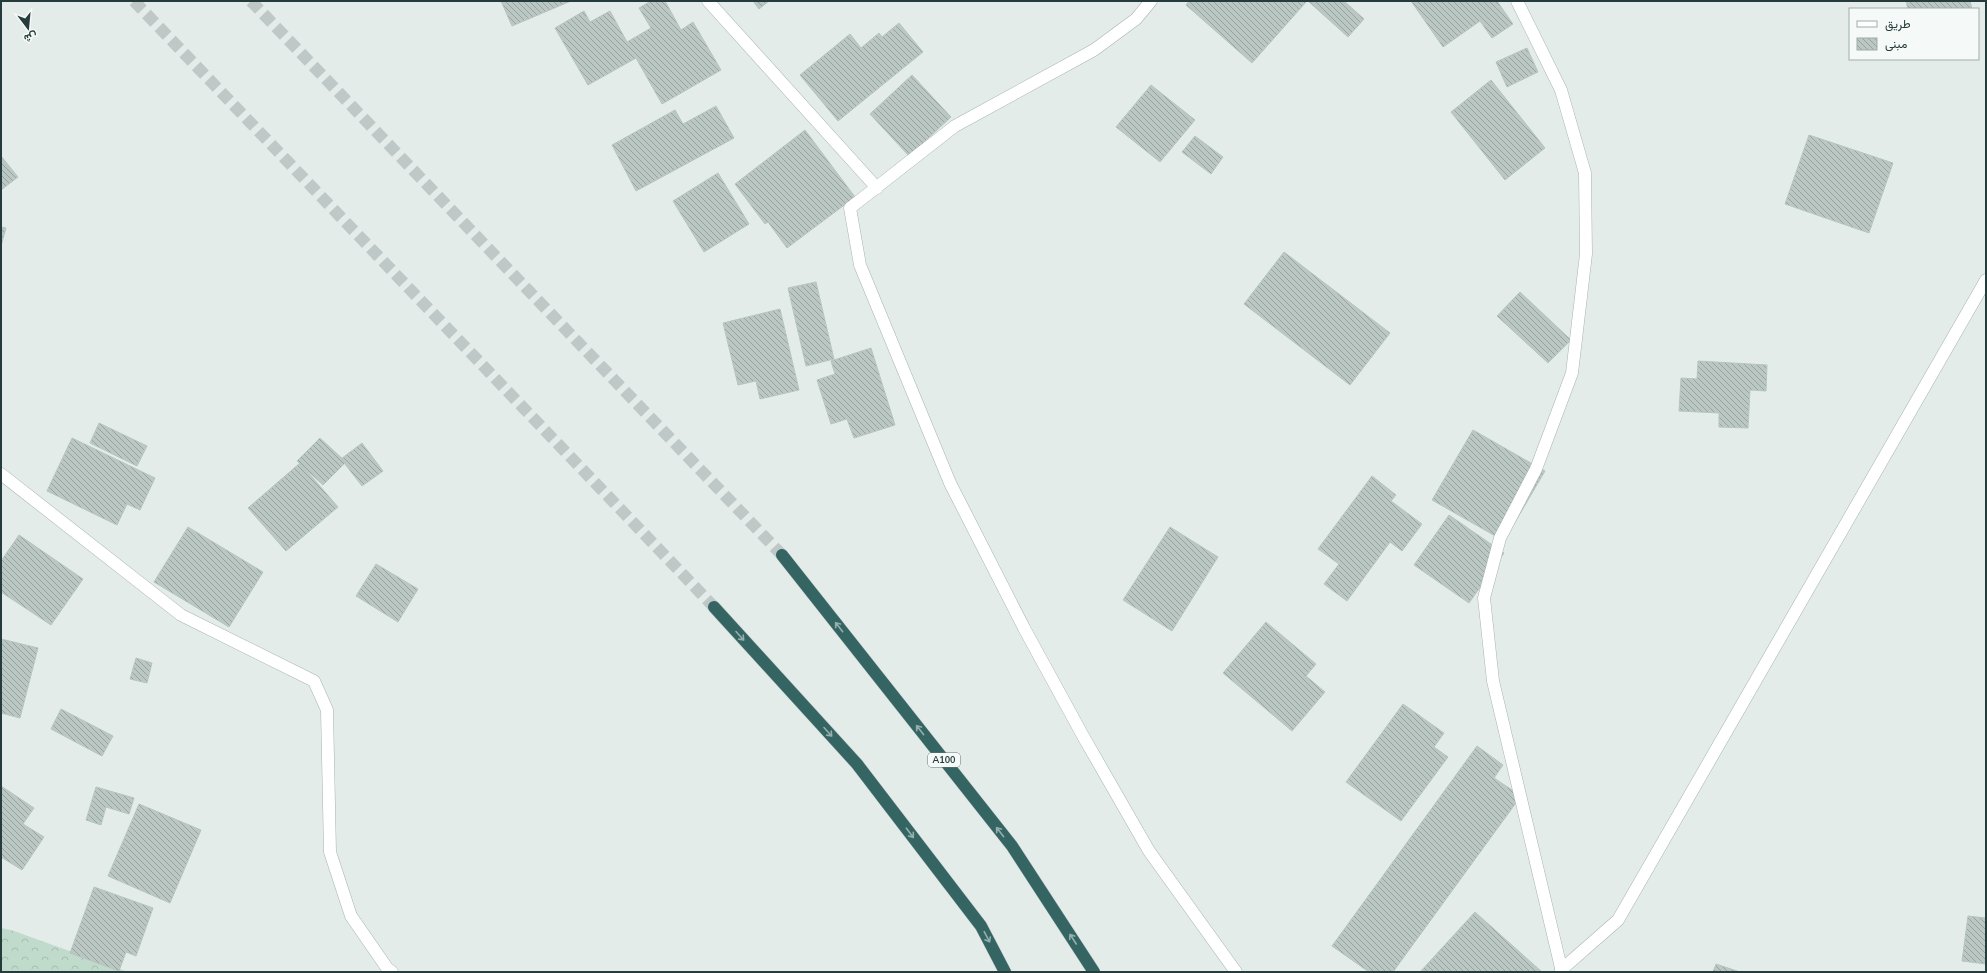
<svg xmlns="http://www.w3.org/2000/svg" width="1987" height="973" font-family="Mulish,Vazirmatn,sans-serif">
	<defs>
		<pattern id="forest-crowns" width="20" height="18" patternUnits="userSpaceOnUse"><rect width="20" height="18" fill="#c0dbcb"/><path d="M2 6a3 3 0 1 1 6 0M12 15a3 3 0 1 1 6 0" fill="none" stroke="#a5bdaf"/></pattern>
		<pattern id="building-back-hatch" width="6" height="6" patternUnits="userSpaceOnUse"><rect width="6" height="6" fill="#bac7c3"/><path d="M-1 5l2 2M0 0l6 6M5-1l2 2" fill="none" stroke="#97a39f"/></pattern>
	</defs>
	<rect width="100%" height="100%" fill="#e4ecea"/>
	<path fill="url(#forest-crowns)" d="M 1,928 L 11,930 L 128,972 L 1,972 Z"/>
	<path fill="url(#building-back-hatch)" stroke="#b7c5c2" d="M 501,1 L 571,1 L 512,26 Z
		M 651,1 L 665,1 L 681,30 L 693,22 L 721,70 L 662,104 L 636,58 L 588,85 L 555,28 L 584,11 L 590,22 L 610,11 L 627,42 L 651,28 L 639,8 Z
		M 753,1 L 769,1 L 759,9 Z
		M 1189,1 L 1307,1 L 1252,63 L 1186,5 Z
		M 1308,1 L 1344,1 L 1364,19 L 1348,37 Z
		M 1411,1 L 1497,1 L 1513,24 L 1492,38 L 1480,21 L 1443,47 Z
		M 1906,1 L 1970,1 L 1972,9 L 1908,9 Z
		M 899,23 L 923,52 L 838,121 L 800,75 L 850,34 L 861,48 L 879,33 L 882,37 Z
		M 1527,48 L 1538,72 L 1507,87 L 1496,62 Z
		M 912,75 L 951,117 L 909,156 L 870,114 Z
		M 1491,80 L 1545,148 L 1505,180 L 1451,112 Z
		M 1151,85 L 1195,120 L 1160,162 L 1116,127 Z
		M 716,106 L 734,138 L 636,191 L 612,145 L 675,110 L 683,124 Z
		M 805,130 L 855,197 L 787,248 L 768,222 L 765,224 L 735,184 Z
		M 1809,135 L 1893,163 L 1869,233 L 1785,204 Z
		M 1195,136 L 1223,157 L 1211,174 L 1182,152 Z
		M 1,156 L 18,177 L 1,190 Z
		M 718,173 L 749,224 L 704,252 L 673,201 Z
		M 1,227 L 6,228 L 1,246 Z
		M 1284,252 L 1390,333 L 1350,385 L 1244,304 Z
		M 816,282 L 834,359 L 806,366 L 788,288 Z
		M 1520,292 L 1571,340 L 1548,363 L 1497,316 Z
		M 780,309 L 799,390 L 760,399 L 756,381 L 738,385 L 723,323 Z
		M 871,348 L 895,425 L 854,438 L 847,419 L 831,424 L 817,380 L 835,374 L 831,361 Z
		M 1698,361 L 1767,365 L 1766,391 L 1750,390 L 1748,428 L 1719,427 L 1719,413 L 1679,411 L 1681,378 L 1697,379 Z
		M 99,423 L 147,446 L 137,466 L 90,443 Z
		M 1473,430 L 1545,471 L 1504,541 L 1432,500 Z
		M 72,438 L 155,478 L 140,510 L 127,504 L 117,525 L 47,491 Z
		M 320,438 L 346,462 L 323,485 L 297,461 Z
		M 362,443 L 383,471 L 362,486 L 341,459 Z
		M 300,463 L 338,507 L 286,551 L 248,508 Z
		M 1372,476 L 1396,495 L 1391,501 L 1422,524 L 1402,551 L 1390,542 L 1347,601 L 1324,584 L 1339,564 L 1318,549 Z
		M 1449,515 L 1504,553 L 1469,603 L 1414,565 Z
		M 188,527 L 263,572 L 229,627 L 154,582 Z
		M 1170,527 L 1218,557 L 1172,631 L 1123,600 Z
		M 19,535 L 83,579 L 51,625 L 1,592 L 1,561 Z
		M 376,564 L 418,589 L 398,622 L 356,596 Z
		M 1266,622 L 1316,664 L 1306,676 L 1325,692 L 1292,731 L 1223,673 Z
		M 1,639 L 38,648 L 20,718 L 1,713 Z
		M 136,658 L 152,663 L 147,683 L 130,679 Z
		M 1403,704 L 1444,733 L 1434,747 L 1448,757 L 1401,821 L 1346,782 Z
		M 61,709 L 113,736 L 102,756 L 51,729 Z
		M 1477,746 L 1503,765 L 1494,778 L 1521,796 L 1393,972 L 1369,972 L 1332,946 Z
		M 1,786 L 34,808 L 23,824 L 44,837 L 22,870 L 1,857 Z
		M 96,787 L 134,798 L 129,814 L 106,807 L 101,825 L 86,820 Z
		M 139,804 L 201,830 L 170,903 L 108,876 Z
		M 94,887 L 153,908 L 136,956 L 126,952 L 119,971 L 70,953 Z
		M 1475,912 L 1542,972 L 1420,972 Z
		M 1968,916 L 1986,918 L 1986,964 L 1962,961 Z
		M 1716,964 L 1740,972 L 1713,972 Z"/>
	<g fill="none" stroke-linecap="round" stroke-linejoin="round">
		<path stroke="#bec9c7" stroke-width="12" stroke-dasharray="12 6" stroke-linecap="butt" d="M 134,1 L 714,607
			M 251,1 L 782,555"/>
		<g stroke="#a7b4b2" stroke-width="13">
			<path id="minor" d="M 708,1 L 877,188
				M 1151,1 L 1136,19 L 1094,50 L 955,126 L 850,208 L 860,265 L 950,483 L 1024,628 L 1083,736 L 1149,851 L 1236,972
				M 1,474 L 181,615 L 314,681 L 327,710 L 330,852 L 351,916 L 387,968 L 392,972
				M 1561,970 L 1618,920 L 1986,280"/>
		</g>
		<g stroke="#a7b4b2" stroke-width="13">
			<path id="tertiary" d="M 1517,1 L 1561,90 L 1585,173 L 1586,254 L 1572,373 L 1536,469 L 1500,538 L 1484,598 L 1493,681 L 1562,972"/>
		</g>
		<g stroke="#c2c8c8" stroke-width="13">
			<path id="motorway" d="M 782,555 L 1012,846 L 1094,972
				M 714,607 L 857,764 L 981,926 L 1005,972"/>
		</g>
		<use href="#minor" stroke="#fff" stroke-width="12"/>
		<use href="#tertiary" stroke="#fff" stroke-width="12"/>
		<use href="#motorway" stroke="#346563" stroke-width="12"/>
	</g>
	<defs><path id="oneway-shaft" d="M-6 0H5M1.5-3L5.5 0L1.5 3" fill="none" stroke-width="1.6" stroke-linecap="round" stroke-linejoin="round"/></defs>
	<g stroke="#94afad">
		<use href="#oneway-shaft" transform="translate(839 627) rotate(-128)"/>
		<use href="#oneway-shaft" transform="translate(740 636) rotate(48)"/>
		<use href="#oneway-shaft" transform="translate(920 730) rotate(-128)"/>
		<use href="#oneway-shaft" transform="translate(828 732) rotate(48)"/>
		<use href="#oneway-shaft" transform="translate(1000 832) rotate(-128)"/>
		<use href="#oneway-shaft" transform="translate(910 833) rotate(53)"/>
		<use href="#oneway-shaft" transform="translate(987 937) rotate(62)"/>
		<use href="#oneway-shaft" transform="translate(1073 939) rotate(-123)"/>
	</g>
	<g text-anchor="middle" stroke-width="4" stroke-linejoin="round" paint-order="stroke">
		<rect fill="#f5f9f7" stroke="#647573" stroke-width="1" x="928" y="753" width="32" height="14" rx="3"/>
		<g font-size="9" font-weight="bold" fill="#263c3a">
			<text x="944" y="763">A100</text>
		</g>
	</g>
	<rect width="1987" height="973" fill="none" stroke="#263c3a" stroke-width="4"/>
	<rect x="1849" y="8" width="130" height="52" fill="#f5f9f7" stroke="#a2adab"/>
	<rect x="1857" y="21" width="20" height="6" fill="#ffffff" stroke="#a2adab"/>
	<text x="1885" y="28" font-size="12" fill="#263c3a">طريق</text>
	<rect x="1857" y="38" width="20" height="12" fill="url(#building-back-hatch)" stroke="#a2adab"/>
	<text x="1885" y="48" font-size="12" fill="#263c3a">مبنى</text>
	<g transform="translate(28 28) rotate(164)" stroke="#f5f9f7" stroke-width="3" paint-order="stroke">
	<path d="M0-3L7 15L0 10L-7 15Z" fill="#263c3a"/>
	<text y="-6" font-size="11" font-weight="bold" text-anchor="middle" fill="#263c3a">ش</text>
	</g>
</svg>
